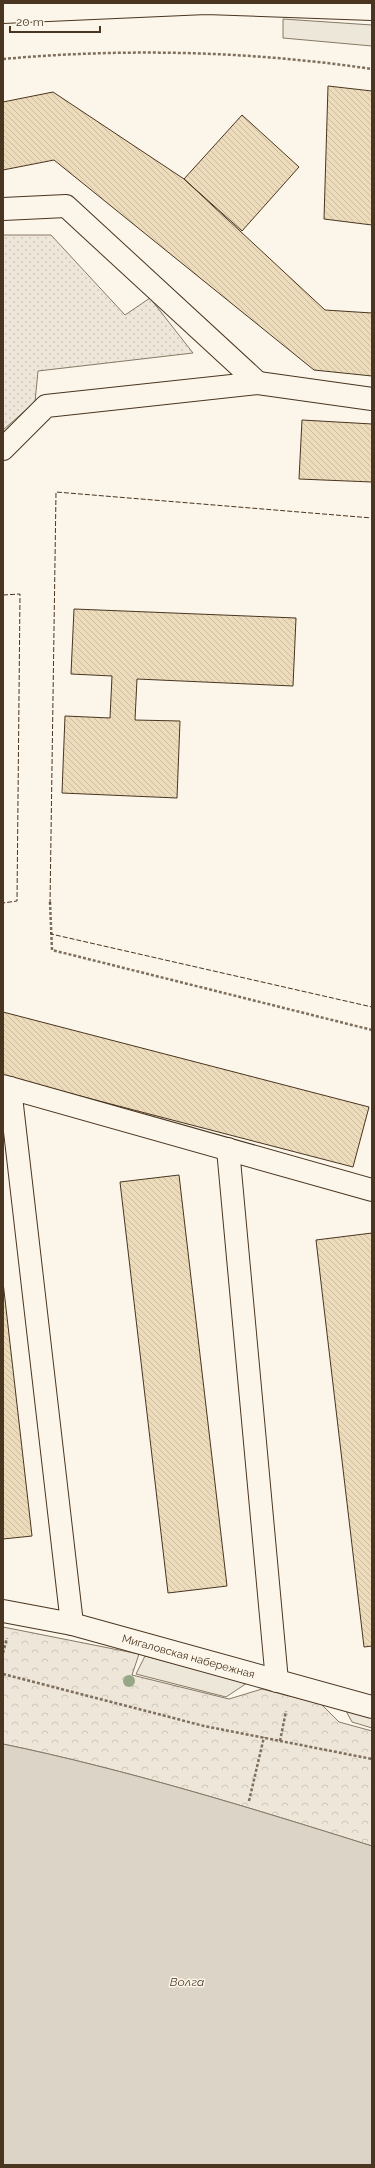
<svg xmlns="http://www.w3.org/2000/svg" width="375" height="2168" font-family="Raleway,sans-serif">
	<defs>
		<pattern id="grass-dots" width="8" height="8" patternUnits="userSpaceOnUse"><rect width="8" height="8" fill="#ede6d9"/><path d="M2 2h.1M6 6h.1" fill="none" stroke="#cdc6ba" stroke-width="1.8" stroke-linecap="round"/></pattern>
		<pattern id="forest-crowns" width="20" height="18" patternUnits="userSpaceOnUse"><rect width="20" height="18" fill="#ede6d9"/><path d="M2 6a3 3 0 1 1 6 0M12 15a3 3 0 1 1 6 0" fill="none" stroke="#cdc6ba"/></pattern>
		<pattern id="building-back-hatch" width="6" height="6" patternUnits="userSpaceOnUse"><rect width="6" height="6" fill="#ecdcbc"/><path d="M-1 5l2 2M0 0l6 6M5-1l2 2" fill="none" stroke="#ccbda1"/></pattern>
	</defs>
	<rect width="100%" height="100%" fill="#fbf6e9"/>
	<path fill="url(#grass-dots)" stroke="#887966" d="M 3,235 L 51,235 L 125,315 L 150,298 L 193,353 L 38,371 L 35,402 L 3,430 Z"/>
	<path fill="url(#forest-crowns)" stroke="#887966" d="M 3,1627 L 139,1654 L 132,1675 L 229,1699 L 262,1689 L 321,1704 L 339,1722 L 372,1731 L 372,1846 C 251,1808 128,1770 3,1744 Z"/>
	<path fill="#ede7d9" stroke="#887966" d="M 283,19 L 372,25 L 372,46 L 283,38 Z
		M 145,1656 L 247,1683 L 226,1697 L 136,1674 Z
		M 339,1698 L 372,1707 L 372,1728 L 352,1722 Z"/>
	<path fill="#dcd4c6" stroke="#887966" d="M 3,1744 C 128,1770 251,1808 372,1846 L 372,2165 L 3,2165 Z"/>
	<path fill="url(#building-back-hatch)" stroke="#4a3520" d="M 328,86 L 372,91 L 372,225 L 324,219 Z
		M 53,92 L 184,179 L 325,310 L 372,313 L 372,376 L 314,370 L 54,160 L 3,170 L 3,102 Z
		M 242,115 L 299,167 L 242,231 L 184,179 Z
		M 302,420 L 372,424 L 372,482 L 299,479 Z
		M 74,609 L 296,618 L 293,686 L 137,679 L 135,720 L 180,721 L 177,798 L 62,793 L 65,716 L 110,718 L 112,676 L 71,674 Z
		M 3,1012 L 369,1107 L 353,1167 L 3,1076 Z
		M 179,1175 L 227,1586 L 168,1593 L 120,1182 Z
		M 372,1233 L 372,1646 L 364,1647 L 316,1240 Z
		M 3,1282 L 32,1536 L 3,1539 Z"/>
	<g fill="none" stroke-linecap="round" stroke-linejoin="round">
		<g stroke="#4a3520" stroke-width="24">
			<g id="minor">
				<path d="M 3,209 L 66,206 L 258,383"/>
				<path d="M 3,449 L 46,406 L 258,383 L 372,399"/>
				<path d="M 3,1086 L 372,1190"/>
				<path d="M 10,1088 L 72,1624"/>
				<path d="M 228,1149 L 277,1681"/>
				<path id="s1" d="M 3,1611 L 72,1624 L 372,1707"/>
			</g>
		</g>
		<g stroke="#4a3520" stroke-width="24">
			<path id="major" d="M 3,12 L 206,3 L 372,9"/>
		</g>
		<path stroke="#7f6f5c" stroke-width="2.5" stroke-dasharray="3 2" stroke-linecap="butt" d="M 3,59 C 126,48 250,51 372,69
			M 50,902 L 52,950 L 372,1030
			M 3,1653 L 7,1638
			M 3,1674 L 204,1726 L 372,1759
			M 280,1741 L 286,1711
			M 249,1801 L 264,1737"/>
		<use href="#minor" stroke="#fbf6e9" stroke-width="22"/>
		<use href="#major" stroke="#fbf6e9" stroke-width="22"/>
		<path stroke="#4a3520" stroke-width="1" stroke-dasharray="5 2" stroke-linecap="butt" d="M 3,595 L 20,594 L 17,901 L 3,903
			M 50,904 L 56,492 L 372,518
			M 51,932 L 51,934 L 372,1007"/>
	</g>
	<circle fill="#96a887" cx="129" cy="1681" r="6"/>
	<g text-anchor="middle" stroke-width="3" stroke-linejoin="round" paint-order="stroke">
		<g font-size="11" fill="#4a3520" stroke="#fbf6e9">
			<text dy="4" stroke="none"><textPath href="#s1" startOffset="191">Мигаловская набережная</textPath></text>
		</g>
		<g font-size="12" font-style="italic" fill="#4a3520" stroke="#fbf6e9">
			<text x="187" y="1986">Волга</text>
		</g>
	</g>
	<rect width="375" height="2168" fill="none" stroke="#4a3520" stroke-width="8"/>
	<path d="M10 26v6h90v-6" fill="none" stroke="#4a3520" stroke-width="2"/>
	<text x="16" y="26" font-size="12" fill="#4a3520" stroke="#fbf6e9" stroke-width="3" paint-order="stroke">20 m</text>
</svg>
